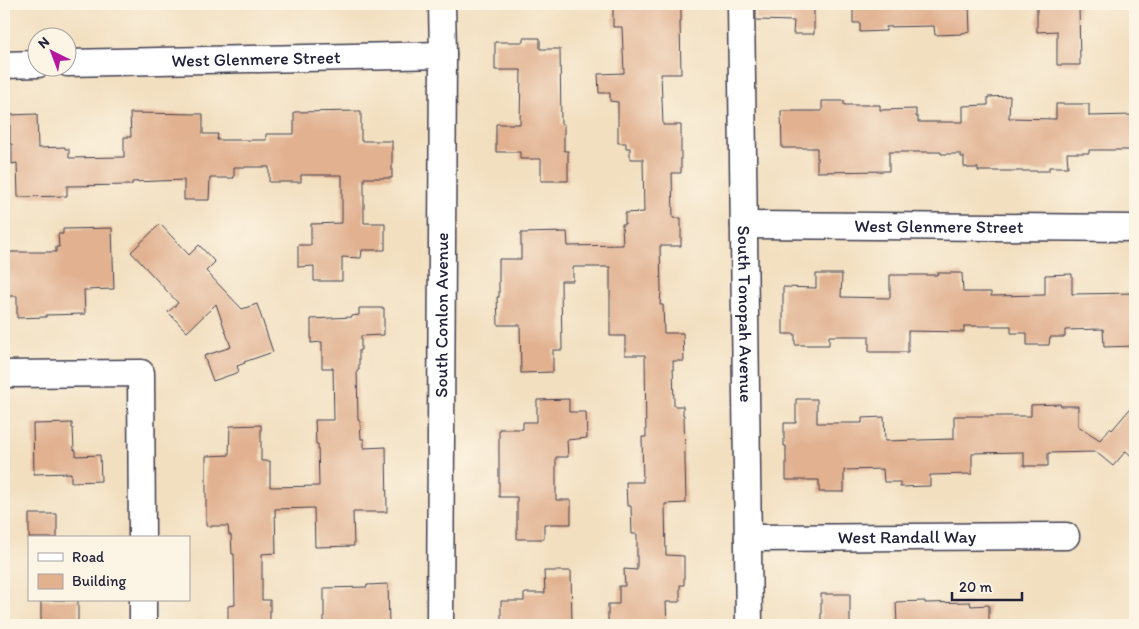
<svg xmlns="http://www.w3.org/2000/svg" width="1139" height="629" font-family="Itim,sans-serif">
	<rect width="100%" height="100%" fill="#fcf5e5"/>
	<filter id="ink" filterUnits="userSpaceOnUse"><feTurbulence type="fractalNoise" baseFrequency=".02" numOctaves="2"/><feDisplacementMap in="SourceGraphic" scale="10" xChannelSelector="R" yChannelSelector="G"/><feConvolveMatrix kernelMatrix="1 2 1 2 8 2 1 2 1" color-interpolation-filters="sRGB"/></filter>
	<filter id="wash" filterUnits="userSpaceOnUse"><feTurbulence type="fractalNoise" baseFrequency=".0096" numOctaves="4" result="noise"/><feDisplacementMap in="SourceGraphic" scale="20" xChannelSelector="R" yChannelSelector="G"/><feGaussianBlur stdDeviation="1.12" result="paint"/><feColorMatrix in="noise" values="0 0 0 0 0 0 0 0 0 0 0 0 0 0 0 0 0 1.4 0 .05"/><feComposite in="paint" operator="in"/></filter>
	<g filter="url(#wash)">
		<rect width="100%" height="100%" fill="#f2dfc0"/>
		<g id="blocks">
			<path fill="#e1b190" d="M 613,4 L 681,4 L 681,21 L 680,21 L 681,74 L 661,74 L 663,125 L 681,125 L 681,173 L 672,173 L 673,218 L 681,218 L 681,246 L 660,246 L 661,291 L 660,305 L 663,305 L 664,333 L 683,333 L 684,361 L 673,361 L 674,406 L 683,406 L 683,415 L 684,415 L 686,503 L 665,504 L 666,555 L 684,556 L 684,585 L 680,585 L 680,602 L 666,602 L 667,625 L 608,625 L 608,604 L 619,604 L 619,586 L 625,586 L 624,569 L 637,570 L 637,534 L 632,534 L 631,506 L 627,506 L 626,482 L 643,482 L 642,437 L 646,437 L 645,355 L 625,355 L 625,336 L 610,336 L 610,267 L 573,267 L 573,281 L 561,281 L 562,350 L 553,350 L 553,372 L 521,373 L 520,325 L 498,325 L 497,297 L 499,297 L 499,259 L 521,259 L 521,233 L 567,232 L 568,246 L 623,245 L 622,224 L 625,224 L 625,213 L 644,212 L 643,159 L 630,159 L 630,148 L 626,148 L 626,143 L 618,143 L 618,102 L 610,101 L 610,93 L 599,93 L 598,74 L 624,73 L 622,27 L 613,27 Z
				M 756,4 L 814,4 L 814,34 L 793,34 L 794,21 L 756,20 Z
				M 853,4 L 969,4 L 970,32 L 962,33 L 962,34 L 935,35 L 934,26 L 886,27 L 886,31 L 860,32 L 860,23 L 853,23 Z
				M 1037,4 L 1079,4 L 1080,65 L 1057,65 L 1057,31 L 1037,32 Z
				M 523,38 L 540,38 L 540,49 L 560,49 L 561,124 L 564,124 L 564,151 L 568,151 L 568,181 L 541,181 L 541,159 L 520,159 L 520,152 L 496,152 L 496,124 L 520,124 L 521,70 L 495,70 L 495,42 L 523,42 Z
				M 1010,96 L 1009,118 L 1056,119 L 1056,104 L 1089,104 L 1089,116 L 1135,115 L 1135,150 L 1089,150 L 1089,153 L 1067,153 L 1068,167 L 1049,167 L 1049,171 L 978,171 L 978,168 L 967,168 L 967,167 L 964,167 L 964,157 L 961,157 L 961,154 L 941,154 L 941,152 L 889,152 L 889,171 L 817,172 L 817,148 L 782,148 L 781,111 L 822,111 L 822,101 L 844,101 L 844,105 L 880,105 L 880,110 L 916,109 L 916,117 L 918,117 L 918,122 L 963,122 L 963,106 L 988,105 L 988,97 Z
				M 361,111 L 361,141 L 392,141 L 392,178 L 364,178 L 364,223 L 385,223 L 385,250 L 362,250 L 361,258 L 342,257 L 342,281 L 314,281 L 314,266 L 298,267 L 298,245 L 311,245 L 311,224 L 342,223 L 342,175 L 301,175 L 301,182 L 269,182 L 269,167 L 234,167 L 234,178 L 210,178 L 209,200 L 184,200 L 184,180 L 132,182 L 132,185 L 67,186 L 67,196 L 18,197 L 17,163 L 12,164 L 12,144 L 10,144 L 10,115 L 37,114 L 38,148 L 65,147 L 65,149 L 69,149 L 69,158 L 124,157 L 124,137 L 131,137 L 130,113 L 203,114 L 203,134 L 218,134 L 217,140 L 266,140 L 266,134 L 294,134 L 294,112 Z
				M 160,224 L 189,255 L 199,245 L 215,262 L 206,271 L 242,309 L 257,304 L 273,352 L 244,362 L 245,363 L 237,366 L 239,372 L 213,381 L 204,356 L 231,347 L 216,304 L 187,332 L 168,312 L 178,303 L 131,252 Z
				M 112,228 L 114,289 L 84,290 L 85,314 L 46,315 L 46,317 L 17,318 L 17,296 L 4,296 L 4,252 L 56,252 L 56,247 L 59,247 L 58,234 L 63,234 L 63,229 Z
				M 937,273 L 962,273 L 963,292 L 991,292 L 991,296 L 1045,295 L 1045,275 L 1072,274 L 1072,294 L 1135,293 L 1135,346 L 1104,347 L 1103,329 L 1065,330 L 1065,337 L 1050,337 L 1049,345 L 1027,345 L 1027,333 L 1011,333 L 1011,326 L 964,326 L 964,332 L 908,331 L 908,352 L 869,352 L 869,336 L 829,336 L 829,345 L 795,345 L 795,334 L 783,334 L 783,287 L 816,288 L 816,274 L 842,274 L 841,297 L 890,298 L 890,275 L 937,275 Z
				M 359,308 L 384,308 L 384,335 L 361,336 L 361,350 L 359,350 L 359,370 L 357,370 L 358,420 L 360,421 L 361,439 L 364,439 L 364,448 L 386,447 L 387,512 L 353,512 L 354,546 L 315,547 L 314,508 L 275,509 L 276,553 L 262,554 L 262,600 L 270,600 L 270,625 L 228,625 L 228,606 L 235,605 L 234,554 L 232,554 L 231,535 L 229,535 L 228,526 L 206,526 L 206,456 L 229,455 L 230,426 L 261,425 L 261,461 L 270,461 L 270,487 L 319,486 L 318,444 L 316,444 L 315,420 L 334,420 L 333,368 L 322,368 L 322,342 L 311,343 L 311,319 L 352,317 L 352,316 L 359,315 Z
				M 569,399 L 569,412 L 586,412 L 587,438 L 567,440 L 568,457 L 556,457 L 556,500 L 571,500 L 571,524 L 544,524 L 544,539 L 517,539 L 517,497 L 499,497 L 499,429 L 523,429 L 523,422 L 537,422 L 537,400 Z
				M 796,399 L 817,399 L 817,423 L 862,423 L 862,418 L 884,417 L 885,441 L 954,439 L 954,416 L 1031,416 L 1031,405 L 1060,404 L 1061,406 L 1078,406 L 1078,426 L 1100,440 L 1110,428 L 1112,430 L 1135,403 L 1135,459 L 1126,451 L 1113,466 L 1096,452 L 1048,453 L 1048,466 L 1024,466 L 1024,452 L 972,453 L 972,474 L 930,475 L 930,486 L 900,487 L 900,482 L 884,482 L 883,469 L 844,470 L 844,492 L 819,492 L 819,480 L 786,480 L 786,446 L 784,446 L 784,423 L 796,423 Z
				M 72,423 L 72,428 L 73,428 L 74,450 L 76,450 L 76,456 L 100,455 L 101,481 L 71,482 L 71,473 L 34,474 L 33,424 Z
				M 29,514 L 57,514 L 57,538 L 29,538 Z
				M 544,571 L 571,571 L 572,625 L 501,625 L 501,601 L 524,601 L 524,594 L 526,593 L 545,593 Z
				M 388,584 L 389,625 L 324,625 L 324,588 L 367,587 L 367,585 Z
				M 821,594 L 850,594 L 850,625 L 821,625 Z
				M 41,600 L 78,600 L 78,622 L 75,622 L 75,625 L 41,625 Z
				M 925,601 L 925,603 L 970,602 L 971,606 L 989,605 L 989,625 L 897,625 L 896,602 Z"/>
		</g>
	</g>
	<g filter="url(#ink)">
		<use href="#blocks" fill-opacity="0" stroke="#413e4f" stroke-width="1"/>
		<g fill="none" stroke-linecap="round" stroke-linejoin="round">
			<g stroke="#413e4f" stroke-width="29">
				<g id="street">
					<path id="s1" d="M 741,4 L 749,625"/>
					<path id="s2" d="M 68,63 L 443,55"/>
					<path d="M 4,65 L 38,64"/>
					<path id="s3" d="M 744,225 L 1135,228"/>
					<path d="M 4,374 L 141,373 L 142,538"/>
					<path id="s4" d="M 748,538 L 1066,536"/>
					<path d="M 143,600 L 143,625"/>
					<path id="s5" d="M 440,625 L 443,55 L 442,4"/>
				</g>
			</g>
			<use href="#street" stroke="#fff" stroke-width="26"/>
		</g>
	</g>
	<g text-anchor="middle" stroke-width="5" stroke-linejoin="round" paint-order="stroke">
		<g font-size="18" fill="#22223b" stroke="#fcf5e5">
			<text dy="6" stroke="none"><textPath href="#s2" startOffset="188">West Glenmere Street</textPath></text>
			<text dy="6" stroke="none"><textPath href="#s3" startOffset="195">West Glenmere Street</textPath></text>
			<text dy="6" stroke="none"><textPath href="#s5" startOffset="310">South Conlon Avenue</textPath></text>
			<text dy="6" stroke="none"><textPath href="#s1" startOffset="310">South Tonopah Avenue</textPath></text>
			<text dy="6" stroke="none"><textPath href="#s4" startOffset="159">West Randall Way</textPath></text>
		</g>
	</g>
	<rect width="1139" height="629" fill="none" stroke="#fcf5e5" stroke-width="20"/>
	<rect x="28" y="536" width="162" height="65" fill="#fcf5e5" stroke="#a5a1a1"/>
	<rect x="38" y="553" width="25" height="8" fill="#ffffff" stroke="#a5a1a1"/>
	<text x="72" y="562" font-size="15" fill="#22223b">Road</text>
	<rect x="38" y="574" width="25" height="15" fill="#e1b190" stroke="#a5a1a1"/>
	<text x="72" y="586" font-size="15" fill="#22223b">Building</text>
	<g transform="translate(52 52) rotate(318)"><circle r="24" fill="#fcf5e5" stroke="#a5a1a1"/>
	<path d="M0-4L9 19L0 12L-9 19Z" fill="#b5179e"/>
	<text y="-8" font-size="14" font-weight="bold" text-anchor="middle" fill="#22223b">N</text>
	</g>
	<path d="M952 592v8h70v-8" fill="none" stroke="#22223b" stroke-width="2.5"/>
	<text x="959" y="592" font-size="15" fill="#22223b" stroke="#fcf5e5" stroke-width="4" paint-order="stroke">20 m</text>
</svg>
